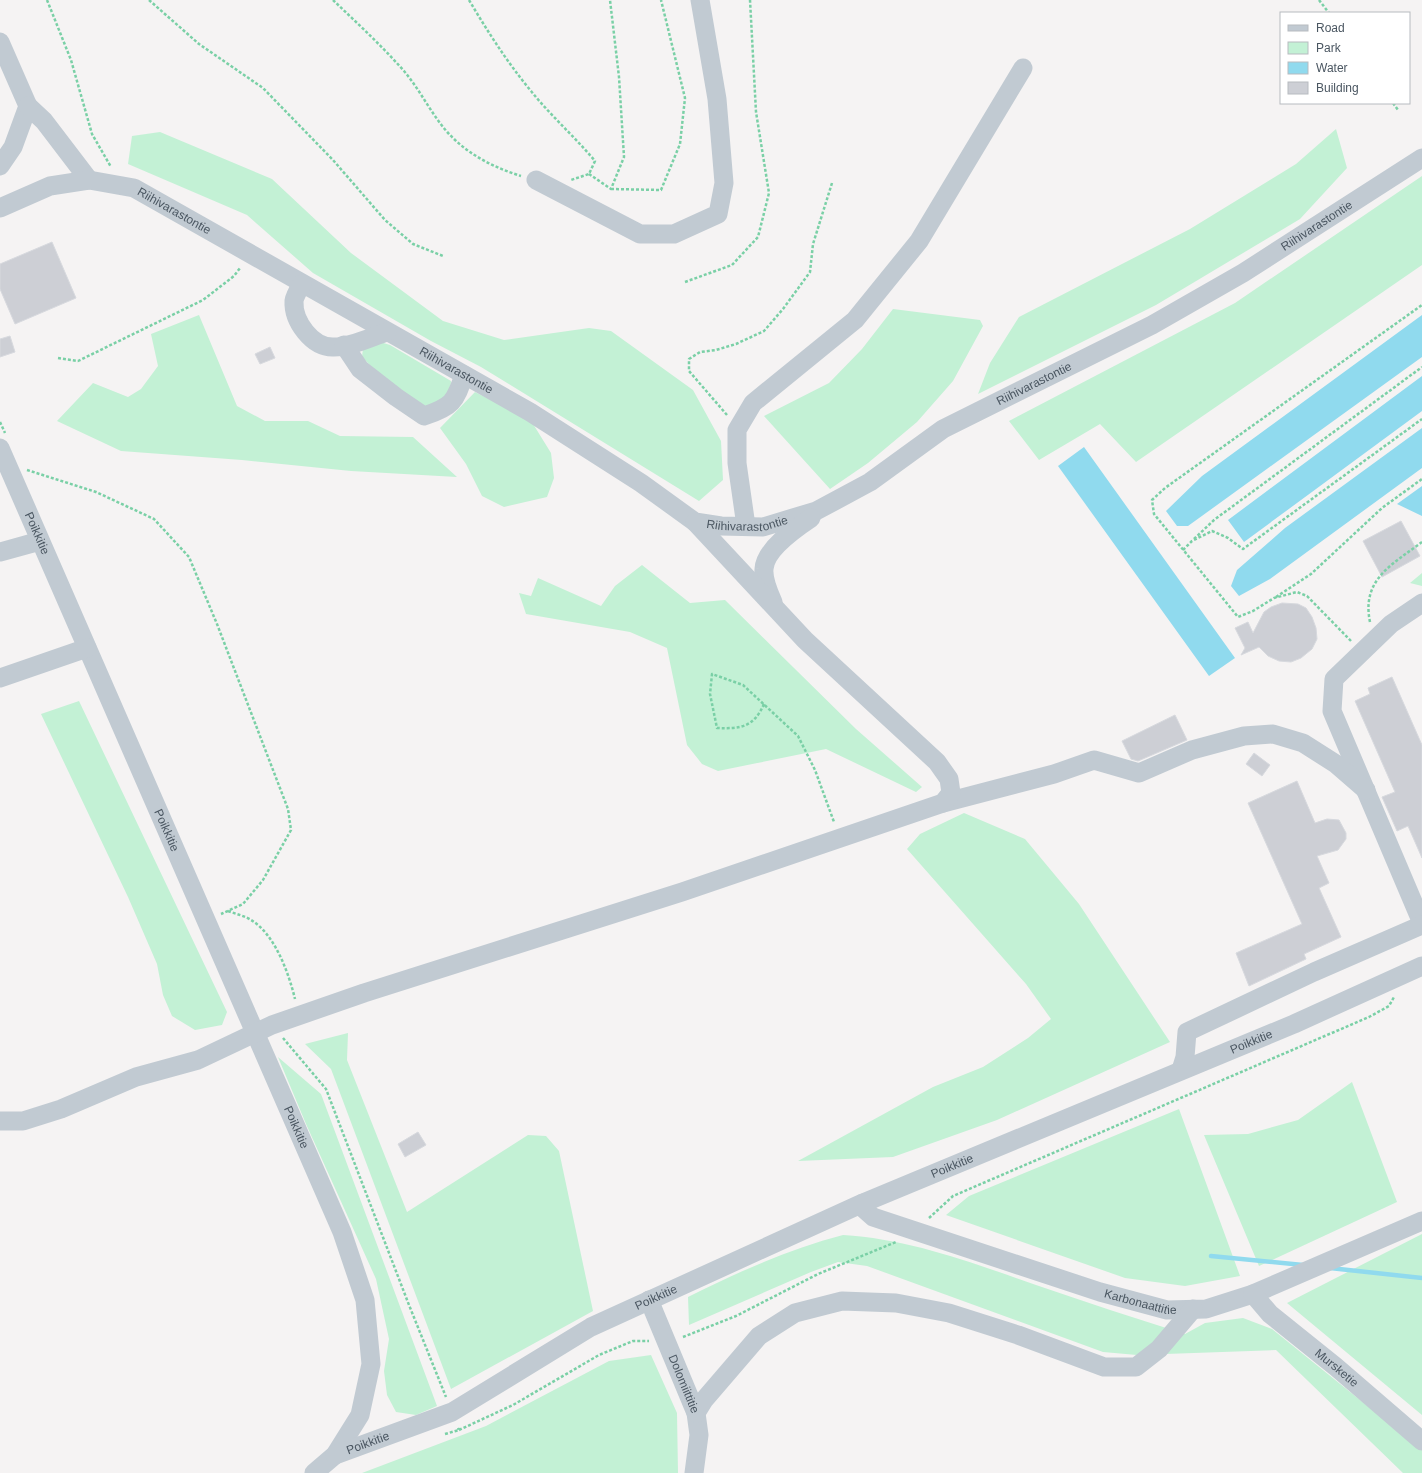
<svg xmlns="http://www.w3.org/2000/svg" width="1422" height="1473" font-family="Arial,sans-serif">
	<rect width="100%" height="100%" fill="#f5f3f3"/>
	<path fill="#c3f1d5" d="M 1336,129 L 1347,168 L 1300,219 L 1156,305 L 978,394 L 990,363 L 1019,317 L 1190,229 L 1296,164 Z
		M 160,132 L 272,179 L 351,253 L 443,321 L 504,340 L 589,328 L 611,331 L 693,390 L 721,441 L 723,480 L 699,501 L 481,367 L 431,341 L 313,273 L 247,215 L 128,164 L 132,136 Z
		M 1422,176 L 1422,265 L 1136,462 L 1100,424 L 1039,460 L 1009,421 L 1235,303 Z
		M 893,309 L 980,320 L 983,326 L 953,381 L 917,422 L 868,463 L 830,489 L 764,416 L 829,383 L 862,349 Z
		M 199,315 L 237,406 L 265,421 L 308,421 L 340,436 L 413,437 L 457,477 L 351,471 L 242,460 L 121,451 L 57,421 L 93,383 L 128,397 L 141,389 L 158,366 L 151,334 Z
		M 377,341 L 390,345 L 451,381 L 450,397 L 430,408 C 404,400 380,376 362,357 L 363,348 Z
		M 475,392 L 530,419 L 551,453 L 554,478 L 547,497 L 504,507 L 482,496 L 466,464 L 440,428 Z
		M 642,565 L 690,603 L 725,600 L 856,729 L 922,787 L 916,792 L 826,749 L 718,771 L 702,764 L 687,745 L 667,648 L 630,632 L 526,614 L 519,593 L 531,596 L 538,578 L 601,606 L 615,586 Z
		M 1422,573 L 1422,586 L 1410,583 Z
		M 79,701 L 227,1012 L 222,1025 L 195,1030 L 172,1016 L 163,995 L 157,964 L 128,897 L 41,714 Z
		M 964,813 L 1025,839 L 1079,904 L 1170,1042 L 997,1120 L 893,1157 L 798,1161 L 933,1087 L 983,1067 L 1028,1038 L 1051,1019 L 1026,984 L 907,849 L 920,834 Z
		M 348,1033 L 347,1060 L 407,1212 L 528,1135 L 546,1136 L 559,1151 L 593,1311 L 451,1389 L 331,1069 L 305,1044 Z
		M 278,1057 L 321,1094 L 437,1406 L 416,1415 L 396,1412 L 387,1395 L 384,1371 L 389,1339 L 376,1279 L 306,1124 Z
		M 1352,1082 L 1397,1202 L 1259,1266 L 1204,1135 L 1248,1134 L 1298,1120 Z
		M 1179,1109 L 1240,1276 L 1185,1286 L 1125,1278 L 946,1215 L 969,1196 Z
		M 1422,1234 L 1422,1415 L 1287,1303 Z
		M 843,1235 C 910,1239 973,1263 1036,1285 C 1085,1302 1135,1318 1185,1334 L 1205,1323 L 1243,1318 L 1272,1329 L 1422,1450 L 1422,1473 L 1403,1473 L 1276,1350 L 1137,1355 L 1103,1352 L 867,1266 L 838,1262 L 811,1272 L 689,1325 L 688,1297 C 738,1272 789,1249 843,1235 Z
		M 651,1355 L 677,1413 L 678,1473 L 362,1473 L 486,1426 L 609,1361 Z"/>
	<path fill="#90daee" d="M 1422,315 L 1422,357 L 1188,526 L 1177,526 L 1166,511 L 1202,476 Z
		M 1422,376 L 1422,411 L 1244,542 L 1228,520 Z
		M 1422,428 L 1422,468 L 1270,579 L 1239,596 L 1231,586 L 1237,570 L 1285,528 Z
		M 1084,447 L 1235,658 L 1209,676 L 1058,466 Z
		M 1422,486 L 1422,516 L 1397,504 Z"/>
	<g fill="none" stroke-linecap="round" stroke-linejoin="round">
		<path stroke="#90daee" stroke-width="4.5" d="M 1211,1256 L 1303,1265
			M 1330,1268 L 1422,1278"/>
	</g>
	<path fill="#cdcfd5" stroke="#d7d9de" d="M 52,242 L 76,298 L 15,324 L 0,289 L 0,264 Z
		M 10,336 L 15,352 L 0,357 L 0,339 Z
		M 270,347 L 275,358 L 260,364 L 255,354 Z
		M 1401,521 L 1420,556 L 1382,577 L 1363,541 Z
		M 1282,603 L 1298,604 L 1306,608 L 1312,617 L 1316,628 L 1317,639 L 1312,649 L 1301,658 L 1291,662 L 1279,661 L 1268,656 L 1259,647 L 1241,655 L 1245,648 L 1235,628 L 1248,622 L 1253,633 L 1264,612 L 1271,607 Z
		M 1392,677 L 1422,745 L 1422,858 L 1408,826 L 1397,831 L 1382,797 L 1395,792 L 1355,701 L 1370,694 L 1368,688 Z
		M 1175,715 L 1187,740 L 1138,761 L 1131,759 L 1122,741 Z
		M 1254,753 L 1270,765 L 1262,776 L 1246,764 Z
		M 1297,781 L 1315,823 L 1327,819 L 1339,820 L 1346,833 L 1346,839 L 1338,850 L 1317,856 L 1329,883 L 1319,888 L 1341,937 L 1304,954 L 1306,959 L 1249,986 L 1236,953 L 1302,924 L 1248,803 Z
		M 418,1132 L 426,1145 L 405,1157 L 398,1144 Z"/>
	<g fill="none" stroke-linecap="round" stroke-linejoin="round">
		<path stroke="#7ad0a6" stroke-width="2.5" stroke-dasharray="3 2" stroke-linecap="butt" d="M 47,0 L 71,60 L 92,134 L 111,167
			M 149,0 L 199,44 L 263,88 L 333,160 L 385,220 L 413,244 L 443,256
			M 333,0 C 357,23 382,46 404,71 C 421,91 432,116 450,135 C 469,155 495,168 521,176
			M 469,0 C 488,32 507,62 531,91 C 551,116 575,137 595,161 L 589,174 L 571,180
			M 1319,0 L 1329,13
			M 1393,103 L 1398,110
			M 589,174 L 611,189 L 624,157 L 619,77 L 610,0
			M 611,189 L 661,190 L 680,144 L 685,98 L 661,0
			M 685,282 L 732,265 L 758,237 L 769,193 L 756,112 L 750,0
			M 58,358 L 78,361 L 203,300 L 234,276 L 240,268
			M 727,415 L 689,371 L 689,359 L 700,352 L 716,350 L 736,344 L 764,331 L 783,309 L 810,272 L 813,244 L 832,183
			M 0,422 L 5,433
			M 27,470 L 96,492 L 154,519 L 189,557 L 217,624 L 288,809 L 291,830 L 263,880 L 243,904 L 221,914
			M 1194,539 L 1214,520 L 1422,367
			M 1183,550 L 1192,541 L 1212,531 L 1228,538 L 1243,549 L 1422,419
			M 1276,597 L 1311,574 L 1382,508 L 1422,479
			M 1370,622 C 1361,579 1393,564 1422,542
			M 1351,641 L 1307,596 L 1297,592 L 1274,598 L 1253,611 L 1238,617 L 1154,514 L 1152,500 L 1165,488 L 1422,305
			M 764,704 C 754,727 741,729 717,728 L 710,694 L 712,674 L 743,685 L 798,736 L 815,770 L 834,822
			M 228,911 C 236,914 245,916 251,920 C 275,934 289,974 295,999
			M 283,1038 L 326,1089 L 409,1305 L 446,1397
			M 929,1218 L 953,1196 L 1369,1017 L 1389,1006 L 1394,997
			M 683,1337 L 736,1316 L 818,1274 L 896,1242
			M 459,1430 L 513,1405 L 599,1355 L 633,1341 L 649,1341
			M 445,1434 L 459,1430 L 458,1428"/>
		<g stroke="#c1cad2" stroke-width="19">
			<path d="M 0,42 L 28,106 L 13,147 L 0,166"/>
			<path d="M 28,106 L 44,121 L 89,180"/>
			<path d="M 536,180 L 640,234 L 674,234 L 718,214 L 724,183 L 717,99 L 700,0"/>
			<path id="s1" d="M 0,208 L 50,186 L 89,180 L 134,188 L 530,412 L 641,483 L 695,522 L 721,526 L 763,527 L 816,511 L 870,482 L 943,429 L 1152,325 L 1243,273 L 1422,158"/>
			<path d="M 302,284 C 299,289 295,295 294,301 C 293,321 312,348 334,347 C 351,347 371,337 387,332"/>
			<path d="M 344,345 L 360,369 L 396,397 L 424,416 C 452,407 455,402 464,375"/>
			<path id="s2" d="M 0,448 L 342,1232 L 365,1300 L 371,1364 L 360,1415 L 335,1455 L 314,1473"/>
			<path d="M 746,526 L 737,463 L 737,430 L 753,403 L 855,320 L 919,241 L 1023,68"/>
			<path d="M 0,552 L 40,541"/>
			<path d="M 773,602 C 769,593 763,580 764,569 C 765,549 796,528 811,518"/>
			<path d="M 1422,603 L 1391,624 L 1334,679 L 1332,711 L 1422,923"/>
			<path d="M 0,678 L 87,648"/>
			<path d="M 943,803 L 1054,774 L 1094,760 L 1139,773 L 1192,750 L 1244,736 L 1273,734 L 1303,743 L 1336,764 L 1366,790"/>
			<path d="M 1181,1070 L 1185,1057 L 1187,1032 L 1314,972 L 1422,925"/>
			<path d="M 0,1121 L 23,1121 L 61,1109 L 136,1077 L 198,1060 L 272,1025 L 364,993 L 682,892 L 943,803 L 951,793 L 949,779 L 937,762 L 805,640 L 695,522"/>
			<path id="s3" d="M 863,1203 L 864,1209 L 873,1217 L 1100,1292 L 1167,1310 L 1206,1309 L 1253,1294 L 1422,1221"/>
			<path id="s4" d="M 1253,1294 L 1270,1314 L 1336,1367 L 1422,1441"/>
			<path id="s5" d="M 649,1300 L 696,1413 L 699,1435 L 694,1473"/>
			<path d="M 696,1413 L 704,1400 L 759,1336 L 795,1313 L 842,1301 L 896,1303 L 949,1313 L 1018,1335 L 1104,1367 L 1136,1367 L 1159,1349 L 1193,1309"/>
			<path id="s6" d="M 335,1455 L 452,1412 L 591,1327 L 863,1203 L 1294,1024 L 1422,966"/>
		</g>
	</g>
	<g text-anchor="middle" stroke-width="3" stroke-linejoin="round" paint-order="stroke">
		<g font-size="12" fill="#4a5661" stroke="#fff">
			<text dy="4" stroke="none"><textPath href="#s1" startOffset="186">Riihivarastontie</textPath></text>
			<text dy="4" stroke="none"><textPath href="#s1" startOffset="1494">Riihivarastontie</textPath></text>
			<text dy="4" stroke="none"><textPath href="#s1" startOffset="510">Riihivarastontie</textPath></text>
			<text dy="4" stroke="none"><textPath href="#s1" startOffset="1170">Riihivarastontie</textPath></text>
			<text dy="4" stroke="none"><textPath href="#s1" startOffset="846">Riihivarastontie</textPath></text>
			<text dy="4" stroke="none"><textPath href="#s2" startOffset="93">Poikkitie</textPath></text>
			<text dy="4" stroke="none"><textPath href="#s2" startOffset="417">Poikkitie</textPath></text>
			<text dy="4" stroke="none"><textPath href="#s6" startOffset="1007">Poikkitie</textPath></text>
			<text dy="4" stroke="none"><textPath href="#s2" startOffset="741">Poikkitie</textPath></text>
			<text dy="4" stroke="none"><textPath href="#s6" startOffset="683">Poikkitie</textPath></text>
			<text dy="4" stroke="none"><textPath href="#s6" startOffset="359">Poikkitie</textPath></text>
			<text dy="4" stroke="none"><textPath href="#s3" startOffset="299">Karbonaattitie</textPath></text>
			<text dy="4" stroke="none"><textPath href="#s4" startOffset="112">Mursketie</textPath></text>
			<text dy="4" stroke="none"><textPath href="#s5" startOffset="91">Dolomiittitie</textPath></text>
			<text dy="4" stroke="none"><textPath href="#s6" startOffset="35">Poikkitie</textPath></text>
		</g>
	</g>
	<rect x="1280" y="12" width="130" height="92" fill="#ffffff" stroke="#b7bbc0"/>
	<rect x="1288" y="25" width="20" height="6" fill="#c1cad2" stroke="#b7bbc0"/>
	<text x="1316" y="32" font-size="12" fill="#4a5661">Road</text>
	<rect x="1288" y="42" width="20" height="12" fill="#c3f1d5" stroke="#b7bbc0"/>
	<text x="1316" y="52" font-size="12" fill="#4a5661">Park</text>
	<rect x="1288" y="62" width="20" height="12" fill="#90daee" stroke="#b7bbc0"/>
	<text x="1316" y="72" font-size="12" fill="#4a5661">Water</text>
	<rect x="1288" y="82" width="20" height="12" fill="#cdcfd5" stroke="#b7bbc0"/>
	<text x="1316" y="92" font-size="12" fill="#4a5661">Building</text>
</svg>
